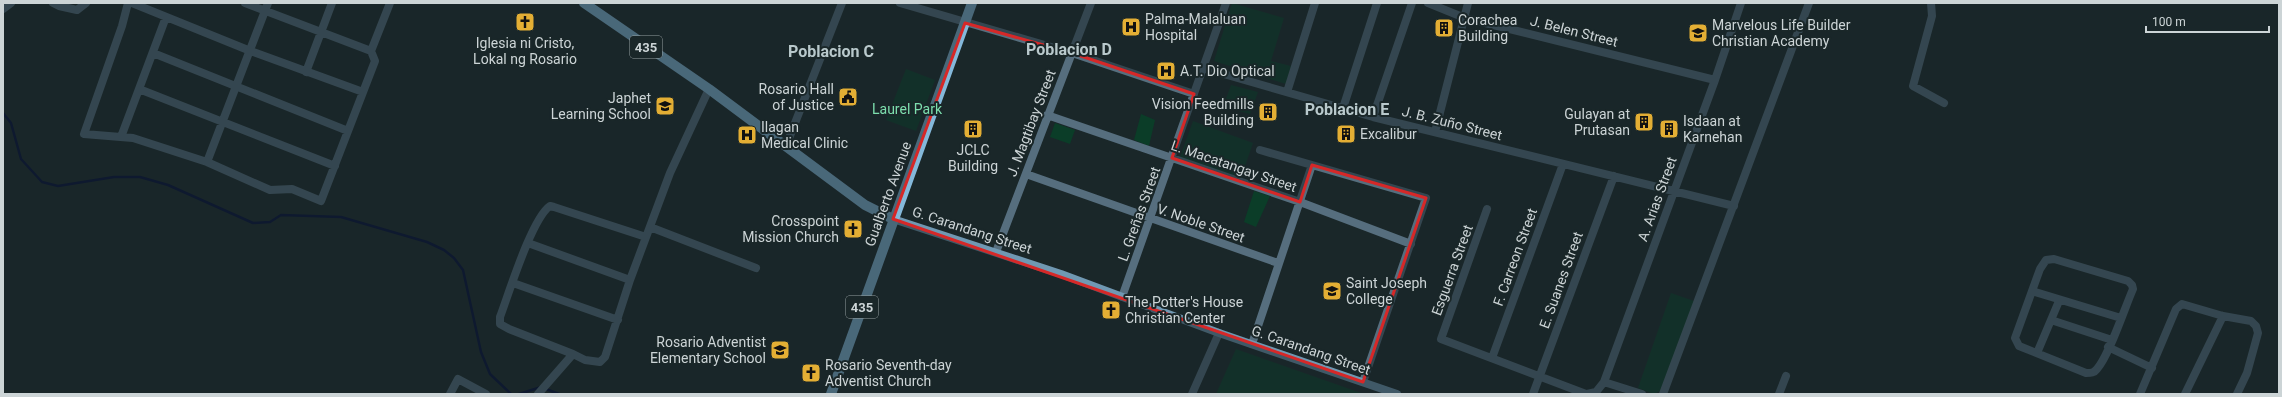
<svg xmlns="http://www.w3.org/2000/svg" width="2282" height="397" font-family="Roboto,sans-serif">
	<rect width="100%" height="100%" fill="#1a2729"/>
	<path fill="#0b3d28" d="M 1232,3 L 1284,18 L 1271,61 L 1291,66 L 1286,84 L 1214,61 Z
		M 906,69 L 935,80 L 916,131 L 886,120 Z
		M 1231,85 L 1258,92 L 1250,114 L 1223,107 Z
		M 1141,114 L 1155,120 L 1149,146 L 1134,140 Z
		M 1193,121 L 1253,143 L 1241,178 L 1180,157 Z
		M 1055,123 L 1075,130 L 1070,144 L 1050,137 Z
		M 1254,191 L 1270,196 L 1256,227 L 1244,222 Z
		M 1671,293 L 1694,301 L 1662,390 L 1654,394 L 1638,388 Z
		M 1236,349 L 1364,394 L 1216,394 Z"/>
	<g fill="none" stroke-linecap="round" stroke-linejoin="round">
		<path stroke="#010b35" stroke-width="2.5" d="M 3,113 L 11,123 L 21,159 L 42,182 L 58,186 L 114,177 L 140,177 L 168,185 L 253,223 L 270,222 L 281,215 L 341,217 L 427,242 L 444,250 L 454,258 L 463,270 L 481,352 L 490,374 L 511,394
			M 546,389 L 559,394
			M 519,394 L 541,387"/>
		<path stroke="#566e7e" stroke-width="8" d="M 53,3 L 59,6 L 77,10 L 86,3
			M 128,3 L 122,26 L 84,134 L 133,138 L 207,162 L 270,190 L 292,189 L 321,201 L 375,61 L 371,51 L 245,3
			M 132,3 L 248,50 L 363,92
			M 900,3 L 1072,53 L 1194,94
			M 1428,3 L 1465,18 L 1715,80
			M 1931,3 L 1932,16 L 1913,86 L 1944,103
			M 3,9 L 11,3
			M 371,51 L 390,3
			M 153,53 L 348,131
			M 1203,68 L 1373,117 L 1734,206
			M 306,72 L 332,3
			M 139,89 L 335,166
			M 1287,92 L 1315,3
			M 1343,108 L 1377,3
			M 1047,115 L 1300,202 L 1411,244
			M 1373,117 L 1412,3
			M 1435,132 L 1468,3
			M 121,137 L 166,17
			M 786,146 L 842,3
			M 1260,150 L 1426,198 L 1363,382
			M 207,162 L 268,3
			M 1026,174 L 1278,263
			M 1487,209 L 1441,339 L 1586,394
			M 650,227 L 756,268
			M 528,243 L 630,280
			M 996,252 L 1091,3
			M 2054,259 L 2128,281 L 2132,285 L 2133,289 C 2125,307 2109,356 2097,369 C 2094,373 2091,373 2086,373 L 2019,346 L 2015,338 L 2040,269 L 2046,260 Z
			M 513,283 L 618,320
			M 2032,291 L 2121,318
			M 1122,297 L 1226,3
			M 2051,320 L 2112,340
			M 1252,344 L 1312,165
			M 2108,347 L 2152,368
			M 2037,353 L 2059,301
			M 573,354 L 509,329 L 500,324 L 500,317 C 509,293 532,218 550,206 L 554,207 L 646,237
			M 1492,358 L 1563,164
			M 1604,382 L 1642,394
			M 450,394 L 458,379 L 486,394
			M 538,394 L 573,354 L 585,360 L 600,362 L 605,357 L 630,280 L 670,173 L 709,89
			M 1192,394 L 1219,333
			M 1533,394 L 1614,176
			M 1587,394 L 1596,392 L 1604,382 L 1715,80 L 1741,3
			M 1663,394 L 1809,3
			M 1779,394 L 1786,376
			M 2140,394 L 2176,309 L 2182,304 L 2223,316 L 2251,321 L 2256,326 L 2258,333 L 2247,373 L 2237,394
			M 2185,394 L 2223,316"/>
		<path stroke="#7098b2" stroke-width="8" d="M 893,219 L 1061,274 L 1219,333 L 1397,394"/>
		<path stroke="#84b8da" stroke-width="10" d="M 584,3 L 709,89 L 865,205 L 893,219
			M 831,394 L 972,3"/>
	</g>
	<path d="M0 0H2282V397H0ZM 965,23 L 1072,53 L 1194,94 L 1172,158 L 1300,202 L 1312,165 L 1426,198 L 1363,382 L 893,219 Z" fill="#1a2729" fill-opacity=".55" fill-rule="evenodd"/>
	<path fill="none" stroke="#d62828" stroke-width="3" stroke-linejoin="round" d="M 965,23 L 1072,53 L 1194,94 L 1172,158 L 1300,202 L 1312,165 L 1426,198 L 1363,382 L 893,219 Z"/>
	<defs>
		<g id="church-square" transform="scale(1)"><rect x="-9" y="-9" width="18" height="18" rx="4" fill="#e3ae34" stroke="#1a2729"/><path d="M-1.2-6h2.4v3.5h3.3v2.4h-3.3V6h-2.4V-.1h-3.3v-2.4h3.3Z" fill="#111"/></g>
		<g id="hospital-square" transform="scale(1)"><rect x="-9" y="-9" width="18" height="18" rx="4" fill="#e3ae34" stroke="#1a2729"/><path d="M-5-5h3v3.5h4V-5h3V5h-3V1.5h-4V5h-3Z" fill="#111"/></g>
		<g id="building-square" transform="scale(1)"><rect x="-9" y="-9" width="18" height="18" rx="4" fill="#e3ae34" stroke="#1a2729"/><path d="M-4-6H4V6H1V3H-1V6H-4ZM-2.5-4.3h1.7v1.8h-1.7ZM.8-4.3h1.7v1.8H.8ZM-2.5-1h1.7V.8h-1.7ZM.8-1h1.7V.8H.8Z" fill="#111"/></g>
		<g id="school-square" transform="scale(1)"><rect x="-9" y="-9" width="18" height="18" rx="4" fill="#e3ae34" stroke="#1a2729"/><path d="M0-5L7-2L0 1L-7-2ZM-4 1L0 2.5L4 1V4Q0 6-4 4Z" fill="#111"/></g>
		<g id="civic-square" transform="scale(1)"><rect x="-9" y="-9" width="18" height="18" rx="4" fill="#e3ae34" stroke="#1a2729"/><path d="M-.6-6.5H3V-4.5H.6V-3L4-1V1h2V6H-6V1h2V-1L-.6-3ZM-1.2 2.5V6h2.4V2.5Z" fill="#111"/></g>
		<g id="university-square" transform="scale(1)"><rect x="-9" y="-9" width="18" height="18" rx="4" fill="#e3ae34" stroke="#1a2729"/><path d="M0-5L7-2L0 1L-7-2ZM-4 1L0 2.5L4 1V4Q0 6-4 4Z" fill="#111"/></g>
	</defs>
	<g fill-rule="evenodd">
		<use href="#church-square" x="525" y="22"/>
		<use href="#hospital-square" x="1131" y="27"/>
		<use href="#building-square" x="1444" y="28"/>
		<use href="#school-square" x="1698" y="33"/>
		<use href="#hospital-square" x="1166" y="71"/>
		<use href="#civic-square" x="848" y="97"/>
		<use href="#school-square" x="665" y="106"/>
		<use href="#building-square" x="1268" y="112"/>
		<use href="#building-square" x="1644" y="122"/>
		<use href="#building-square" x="973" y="129"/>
		<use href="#building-square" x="1669" y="129"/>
		<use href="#building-square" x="1346" y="134"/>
		<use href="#hospital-square" x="747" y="135"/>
		<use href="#church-square" x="853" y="229"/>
		<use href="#university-square" x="1332" y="291"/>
		<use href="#church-square" x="1111" y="310"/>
		<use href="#school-square" x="780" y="350"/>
		<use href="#church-square" x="811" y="373"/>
	</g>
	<g text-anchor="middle" stroke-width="4" stroke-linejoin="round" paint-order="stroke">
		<g fill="#1a2729" stroke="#97a0a2" stroke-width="1">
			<rect x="630" y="36" width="32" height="22" rx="3"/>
			<rect x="846" y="296" width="32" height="22" rx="3"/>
		</g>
		<g font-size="13" font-weight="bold" fill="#ccd4d6">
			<text x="646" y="52">435</text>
			<text x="862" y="312">435</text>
		</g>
		<g font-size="14" fill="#ccd4d6" stroke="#1a2729" text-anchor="start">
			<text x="1145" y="24">Palma-Malaluan<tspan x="1145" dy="16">Hospital</tspan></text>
			<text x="1458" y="25">Corachea<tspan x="1458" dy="16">Building</tspan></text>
			<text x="1712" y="30">Marvelous Life Builder<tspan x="1712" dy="16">Christian Academy</tspan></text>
			<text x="525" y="48" text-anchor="middle">Iglesia ni Cristo,<tspan x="525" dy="16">Lokal ng Rosario</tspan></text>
			<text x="1180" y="76">A.T. Dio Optical</text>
			<text x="834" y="94" text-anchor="end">Rosario Hall<tspan x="834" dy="16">of Justice</tspan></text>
			<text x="651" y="103" text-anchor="end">Japhet<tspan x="651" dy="16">Learning School</tspan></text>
			<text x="1254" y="109" text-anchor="end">Vision Feedmills<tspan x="1254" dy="16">Building</tspan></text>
			<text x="1630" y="119" text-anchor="end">Gulayan at<tspan x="1630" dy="16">Prutasan</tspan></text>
			<text x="1683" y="126">Isdaan at<tspan x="1683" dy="16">Karnehan</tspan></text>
			<text x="761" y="132">Ilagan<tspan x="761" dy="16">Medical Clinic</tspan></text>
			<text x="1360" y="139">Excalibur</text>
			<text x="973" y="155" text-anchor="middle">JCLC<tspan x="973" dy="16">Building</tspan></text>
			<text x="839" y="226" text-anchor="end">Crosspoint<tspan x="839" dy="16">Mission Church</tspan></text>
			<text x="1346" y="288">Saint Joseph<tspan x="1346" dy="16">College</tspan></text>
			<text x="1125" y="307">The Potter's House<tspan x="1125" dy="16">Christian Center</tspan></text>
			<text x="766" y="347" text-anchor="end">Rosario Adventist<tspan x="766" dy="16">Elementary School</tspan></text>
			<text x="825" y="370">Rosario Seventh-day<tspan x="825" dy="16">Adventist Church</tspan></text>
		</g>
		<g font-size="14" fill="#ccd4d6" stroke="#1a2729">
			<text transform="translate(1574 31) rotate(14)" y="5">J. Belen Street</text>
			<text transform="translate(1031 123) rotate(-69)" y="5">J. Magtibay Street</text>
			<text transform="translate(1452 123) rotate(14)" y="5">J. B. Zuño Street</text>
			<text transform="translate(1234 166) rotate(19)" y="5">L. Macatangay Street</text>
			<text transform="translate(888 194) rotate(-70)" y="5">Gualberto Avenue</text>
			<text transform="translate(1657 199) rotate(-70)" y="5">A. Arias Street</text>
			<text transform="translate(1139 214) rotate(-70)" y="5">L. Greñas Street</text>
			<text transform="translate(1201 223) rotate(19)" y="5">V. Noble Street</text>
			<text transform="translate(972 230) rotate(18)" y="5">G. Carandang Street</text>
			<text transform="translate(1515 257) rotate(-70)" y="5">F. Carreon Street</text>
			<text transform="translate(1452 270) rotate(-70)" y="5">Esguerra Street</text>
			<text transform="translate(1561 280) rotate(-70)" y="5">E. Suanes Street</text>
			<text transform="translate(1311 350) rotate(19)" y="5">G. Carandang Street</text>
		</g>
		<g font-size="14" fill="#7ddfae" stroke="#1a2729">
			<text x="907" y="114">Laurel Park</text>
		</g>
		<g font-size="16" font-weight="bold" fill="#b9c9cc" stroke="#1a2729">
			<text x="1069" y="55">Poblacion D</text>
			<text x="831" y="57">Poblacion C</text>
			<text x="1347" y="115">Poblacion E</text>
		</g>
	</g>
	<rect width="2282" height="397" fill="none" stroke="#ccd4d6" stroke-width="8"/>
	<path d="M2146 26v6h123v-6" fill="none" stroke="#ccd4d6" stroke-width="2"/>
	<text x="2152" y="26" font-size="12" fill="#ccd4d6" stroke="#1a2729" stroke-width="3" paint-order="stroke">100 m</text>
</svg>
